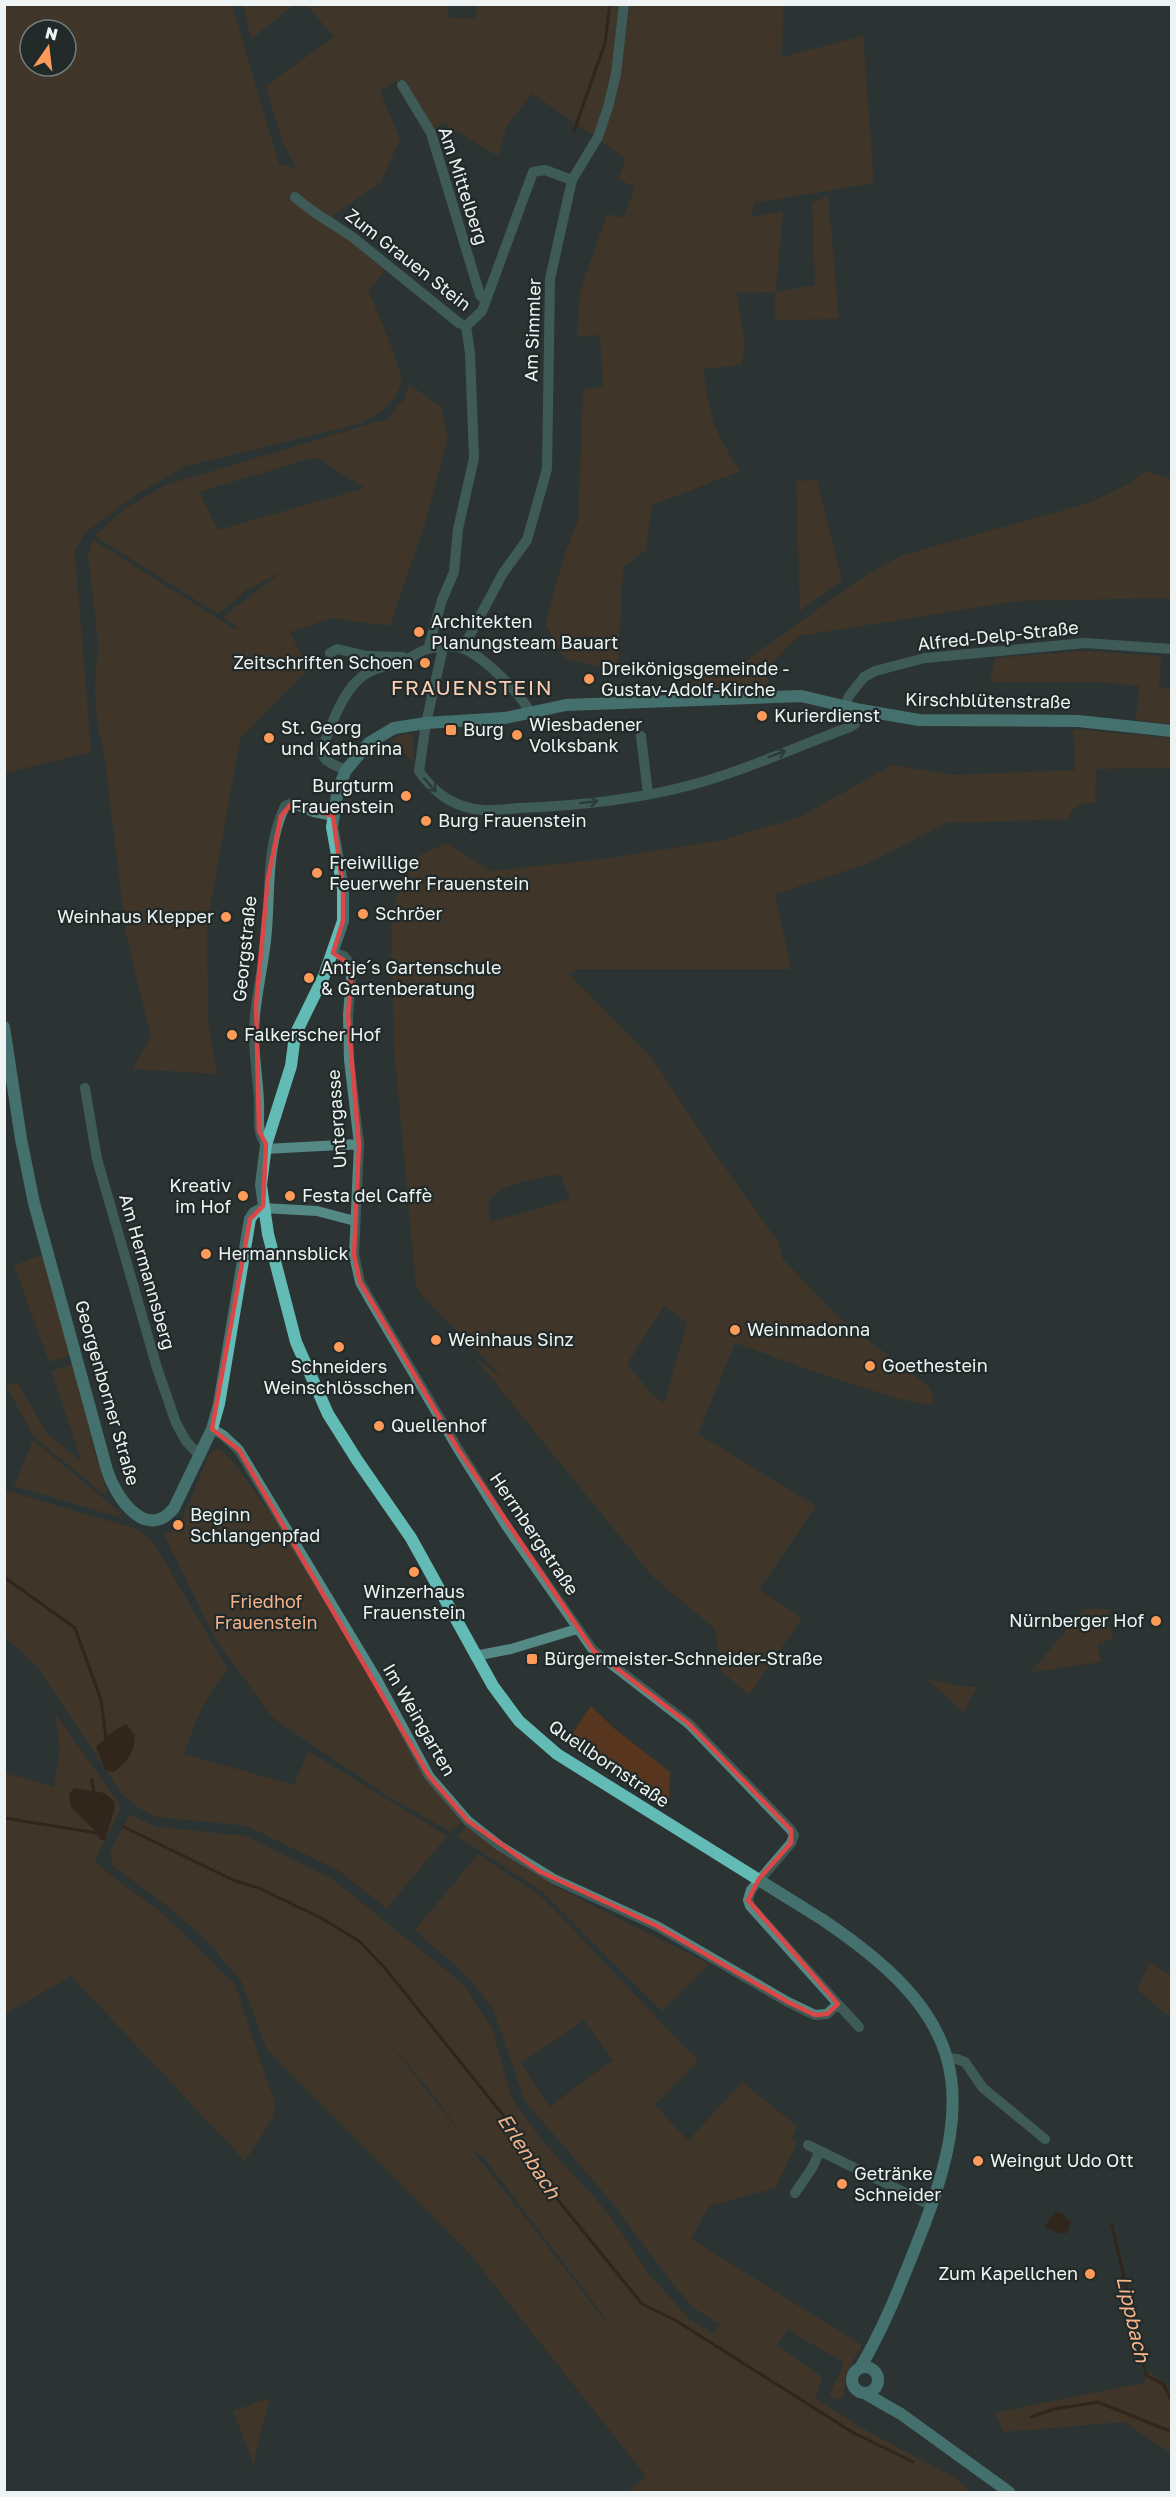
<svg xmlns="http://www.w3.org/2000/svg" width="1176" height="2497" font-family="'Golos Text',sans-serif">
	<rect width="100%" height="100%" fill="#2b3433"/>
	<path fill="#58351e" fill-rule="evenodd" d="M 4,5 L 232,5 L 279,164 L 296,168 L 282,141 L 266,86 L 334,37 L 307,5 L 447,5 L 449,18 L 475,19 L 477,5 L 621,5 L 612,80 L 595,137 L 532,93 L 506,127 L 498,156 L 443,123 L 433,132 L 403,78 L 380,91 L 400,139 L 381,182 L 332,216 L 390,265 L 368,290 C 374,304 402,369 401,379 C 399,401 380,413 362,423 L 186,466 L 135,495 L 84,533 L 75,551 L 91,752 L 5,773 ZM 30,30 L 66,30 L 66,66 L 30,66 Z
		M 243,5 L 243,4 L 294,5 L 251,39 Z
		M 630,5 L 783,5 L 782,57 L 863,36 L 874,183 L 755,203 L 751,217 L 783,211 L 776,292 L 815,285 L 812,203 L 828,196 L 839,319 L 775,320 L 775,292 L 737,293 L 745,346 L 741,365 L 703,369 C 710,414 713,433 741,471 L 652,505 L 646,550 L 623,568 L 618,671 L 565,659 L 545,624 L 565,553 L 578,521 L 583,389 L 603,387 L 600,335 L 577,337 L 580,291 L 607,214 L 623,218 L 635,187 L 618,179 L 626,159 L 601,141 L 616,93 Z
		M 409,384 L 441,407 L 448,437 L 424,527 L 390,626 L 331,618 L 290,632 L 308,669 L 240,739 L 207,924 L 208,1022 L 217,1074 L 132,1069 L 151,1037 L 126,934 L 105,760 L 97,721 L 95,689 L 98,642 L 88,555 L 93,540 L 236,630 L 237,627 L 223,617 L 283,571 L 248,589 L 218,614 L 95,536 L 123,510 L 165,485 L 387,419 L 404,399 ZM 315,457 L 365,488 L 218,530 L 199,492 Z
		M 1145,471 L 1171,479 L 1171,598 L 1017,601 L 799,636 L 767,668 L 769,689 L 660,694 L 744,662 L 866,575 L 903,555 L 1089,503 L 1130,483 Z
		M 817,480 L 842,580 L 800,611 L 796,481 Z
		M 1082,651 L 1161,656 L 1159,687 L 1171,689 L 1171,724 L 1136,720 L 1139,686 L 1099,682 L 990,682 L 995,658 Z
		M 1073,729 L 1171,738 L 1171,768 L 1096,769 L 1095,803 C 1081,803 1073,805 1068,819 L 947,823 L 866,864 L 775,894 L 791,969 L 576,969 L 569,974 L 652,1058 L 711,1148 L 779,1243 L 782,1258 L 838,1317 L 927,1385 L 932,1393 L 933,1400 L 930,1405 L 904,1400 L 824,1375 L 735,1343 L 698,1434 L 816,1506 L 759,1590 L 802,1618 L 749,1695 L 721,1671 L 715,1629 L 651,1575 L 472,1354 L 508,1383 L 422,1295 L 416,1286 L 394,1049 L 391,918 L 406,862 L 446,843 L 491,871 L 604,859 L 722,840 L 800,817 L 892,765 L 954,775 L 1075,770 ZM 560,1174 L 570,1199 L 491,1222 C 490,1216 487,1209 489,1203 C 494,1184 542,1178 560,1174 ZM 664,1306 L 687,1323 L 664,1404 L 651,1393 L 627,1364 Z
		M 407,733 L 414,737 L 413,762 L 391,739 Z
		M 45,1254 L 71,1355 L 49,1362 L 14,1265 Z
		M 73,1364 L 95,1453 L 107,1491 L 105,1495 L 34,1437 L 6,1386 L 18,1383 L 48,1435 L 82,1462 L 51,1371 Z
		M 33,1440 L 121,1513 L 120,1517 L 14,1486 Z
		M 220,1449 L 231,1459 L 269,1511 L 344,1630 L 429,1779 L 462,1822 L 451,1832 L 389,1797 L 273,1718 L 216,1640 L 164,1535 L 177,1528 L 182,1520 L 208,1457 L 214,1450 Z
		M 4,1490 L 140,1530 L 155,1545 L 228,1670 C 206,1693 194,1725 184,1754 L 294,1785 L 308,1751 L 447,1836 L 387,1908 L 338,1870 L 247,1826 L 158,1817 L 138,1808 L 122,1794 L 37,1666 L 5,1637 Z
		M 1097,1608 L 1112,1610 L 1106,1617 L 1113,1638 L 1098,1644 L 1101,1662 L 1031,1672 L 1083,1610 Z
		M 927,1679 L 960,1686 L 977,1687 L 963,1712 Z
		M 591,1706 L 615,1729 L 670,1772 L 669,1799 L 566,1743 Z
		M 55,1713 L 121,1807 L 95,1860 L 109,1874 L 163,1914 L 235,1985 L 275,2104 L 273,2118 L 245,2161 L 72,1977 L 75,1974 L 5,2014 L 5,1773 L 54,1787 L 60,1751 ZM 75,1789 L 104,1793 L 111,1820 L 96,1835 L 94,1830 L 71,1807 Z
		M 130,1815 L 158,1827 L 246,1836 L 331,1878 L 463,1984 L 492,2028 L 512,2099 L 544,2143 L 596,2199 L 620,2230 L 648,2273 L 690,2320 L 714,2334 L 720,2324 L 695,2309 L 676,2288 L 610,2200 L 525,2101 L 493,2009 L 469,1978 L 415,1930 L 478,1854 L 543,1898 L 698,2061 L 655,2105 L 688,2141 L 742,2082 L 797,2126 L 792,2138 L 797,2143 L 775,2188 L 709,2206 L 691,2239 L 862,2345 L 846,2374 L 844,2397 L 838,2400 L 829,2396 L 844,2363 L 788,2330 L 777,2345 L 821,2376 L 821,2382 L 815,2398 L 860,2427 L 959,2480 L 971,2492 L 628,2492 L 646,2476 L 470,2254 L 267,2050 L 241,1981 L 207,1941 L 169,1907 L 113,1866 L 110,1851 ZM 584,2020 L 613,2060 L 549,2107 L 521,2063 ZM 377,2027 L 434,2096 L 469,2145 ZM 473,2151 L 483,2156 L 609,2323 L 604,2319 Z
		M 467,1825 L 558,1888 L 709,1964 L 662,2011 L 543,1892 L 457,1836 Z
		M 1150,1963 L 1171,1975 L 1171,2008 L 1168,2016 L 1137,1989 Z
		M 1150,2371 L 1171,2392 L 1171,2454 L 1125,2422 L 1004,2432 L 994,2413 L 1144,2383 Z
		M 270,2398 L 259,2439 L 254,2465 L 233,2411 Z"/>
	<path fill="#371400" d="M 126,1724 L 135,1735 C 134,1753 128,1761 114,1772 L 105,1770 L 96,1747 L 115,1730 Z
		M 75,1788 L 104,1793 L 114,1801 L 115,1808 L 105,1840 L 100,1840 L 94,1830 L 71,1807 L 69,1793 Z
		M 1055,2212 L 1062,2213 L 1071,2222 L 1068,2233 L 1058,2233 L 1044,2227 Z"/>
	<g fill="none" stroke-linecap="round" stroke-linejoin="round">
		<path stroke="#371400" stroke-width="3" d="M 574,131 L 605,43 L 610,4
			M 4,1577 L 75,1628 L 101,1700 L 106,1738
			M 92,1780 L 94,1793
			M 4,1818 L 97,1833
			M 124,1827 L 233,1880 L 259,1888 L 321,1918 L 359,1941 L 384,1967 L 516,2131 L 537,2174 L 642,2304 L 675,2320 L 852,2432 L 913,2462
			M 1112,2225 L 1146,2375 L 1163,2384 L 1172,2401
			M 1031,2417 L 1054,2409 L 1098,2402 L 1172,2432"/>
		<path stroke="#558986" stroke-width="10" d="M 402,85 L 431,133 L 480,295 L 485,300
			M 295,197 C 313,214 335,224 355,239 C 390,267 424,295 459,323 L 466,326
			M 466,326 L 482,311 L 533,172 L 545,170 L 572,180
			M 443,648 L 426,723 L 419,771 C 433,791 449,804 474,809 C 488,812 504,809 519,808 C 573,806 639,799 691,785 C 744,771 798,746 850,727 L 855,724 L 861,710
			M 463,648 L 503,573 L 527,540 L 547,469 L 550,279 L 572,180 L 598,137 L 608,107 L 616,74 L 624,4
			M 428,649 L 442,600 L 454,572 L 458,529 L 474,458 L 470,353 L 466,326
			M 330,653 L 337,649 L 367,656 L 403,657
			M 845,706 L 849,696 L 864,677 L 875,671 L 925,658 L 1085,643 L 1172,649
			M 641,736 L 648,794
			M 346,770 C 335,765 321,762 322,749 C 331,727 340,697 358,680 C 371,667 387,667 403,661 C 412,657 420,651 428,649 C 438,646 456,645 464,649 C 484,657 520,693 530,712
			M 85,1088 L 97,1159 L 157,1368 L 176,1423 L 186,1441 L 199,1455
			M 266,1145 C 256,1132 260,1117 259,1101 C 258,1081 255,1061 254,1042 C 253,1008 262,975 266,941 C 271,897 265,848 285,806 L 292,803 L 314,812 L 333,816
			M 265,1149 L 359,1144
			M 263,1208 L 317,1211 L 355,1221
			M 212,1429 L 223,1435 L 239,1450 L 375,1676 L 429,1776 L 468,1821 L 500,1846 L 554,1879 L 657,1926 L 788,2002 L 815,2015 L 827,2014 L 838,2004 L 750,1906 L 748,1900 L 751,1890 L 791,1843 L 794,1835 L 791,1830 L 689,1724 L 593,1650 L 507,1527 L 458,1449 L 369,1298 L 360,1282 L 354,1255 L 359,1144 L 349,1060 L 348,1015 L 352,966 L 344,956 L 333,953
			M 475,1656 L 511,1649 L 577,1629
			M 838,2004 L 859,2027
			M 947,2058 L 957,2059 L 965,2062 L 983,2088 L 1045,2139
			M 808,2145 L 932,2206
			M 795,2193 L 812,2168 L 820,2151"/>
		<path stroke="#63bbb6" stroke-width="12" d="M 4,1027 L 21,1139 L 34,1203 L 107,1470 C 115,1496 146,1543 174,1508 L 212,1429 L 219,1404 L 250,1219 L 254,1213 L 263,1208
			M852 2380a13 13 0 1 1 26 0a13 13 0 1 1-26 0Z
			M 860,2368 C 885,2326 902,2281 920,2236 C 981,2083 961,2013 823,1920 L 557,1754 L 519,1721 L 493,1686 L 411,1538 L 357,1460 L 328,1414 L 296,1342 L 268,1234 L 261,1185 L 266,1145 L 291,1066 L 295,1035 L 324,976 L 343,921 L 343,889 L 332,827 L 338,789 L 346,770 L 369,743 L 394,728 L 426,723 L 505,718 L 566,705 L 801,696 L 861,710 L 919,720 L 1078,721 L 1172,731
			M 866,2394 L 901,2414 L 1009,2492"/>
	</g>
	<defs><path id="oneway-shaft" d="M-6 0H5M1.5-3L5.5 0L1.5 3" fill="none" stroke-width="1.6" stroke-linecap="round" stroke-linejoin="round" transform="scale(1.5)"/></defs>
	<g stroke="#2e4240">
		<use href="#oneway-shaft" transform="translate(777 754) rotate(-20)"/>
		<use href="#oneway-shaft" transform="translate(430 785) rotate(48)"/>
		<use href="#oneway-shaft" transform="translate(589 802) rotate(-7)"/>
	</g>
	<path d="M0 0H1176V2497H0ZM 292,803 L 333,816 L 343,889 L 343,921 L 333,953 L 352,966 L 348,1015 L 359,1144 L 354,1255 L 360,1282 L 458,1449 L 593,1650 L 689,1724 L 791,1830 L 791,1843 L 759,1879 L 748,1900 L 838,2004 L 827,2014 L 815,2015 L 788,2002 L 657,1926 L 539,1871 L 468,1821 L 429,1776 L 239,1450 L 212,1429 L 250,1219 L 263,1206 L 266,1144 L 259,1131 L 256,1005 L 268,878 L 281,816 Z" fill="#2b3433" fill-opacity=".55" fill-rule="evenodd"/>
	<path fill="none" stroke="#da4746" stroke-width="4.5" stroke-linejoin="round" d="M 292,803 L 333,816 L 343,889 L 343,921 L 333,953 L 352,966 L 348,1015 L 359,1144 L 354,1255 L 360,1282 L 458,1449 L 593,1650 L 689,1724 L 791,1830 L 791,1843 L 759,1879 L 748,1900 L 838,2004 L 827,2014 L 815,2015 L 788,2002 L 657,1926 L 539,1871 L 468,1821 L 429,1776 L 239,1450 L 212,1429 L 250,1219 L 263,1206 L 266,1144 L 259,1131 L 256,1005 L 268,878 L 281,816 Z"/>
	<g fill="#fe9b59" stroke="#212a29" stroke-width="2">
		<circle cx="419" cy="632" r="6"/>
		<circle cx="425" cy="663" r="6"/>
		<circle cx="589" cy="679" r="6"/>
		<circle cx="762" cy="716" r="6"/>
		<rect x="445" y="724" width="12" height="12" rx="3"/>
		<circle cx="517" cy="735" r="6"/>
		<circle cx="269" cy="738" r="6"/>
		<circle cx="406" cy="796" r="6"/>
		<circle cx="426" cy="821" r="6"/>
		<circle cx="317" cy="873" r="6"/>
		<circle cx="363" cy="914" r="6"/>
		<circle cx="226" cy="917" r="6"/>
		<circle cx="309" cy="978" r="6"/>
		<circle cx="232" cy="1035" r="6"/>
		<circle cx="243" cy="1196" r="6"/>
		<circle cx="290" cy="1196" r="6"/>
		<circle cx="206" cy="1254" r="6"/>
		<circle cx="735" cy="1330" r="6"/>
		<circle cx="436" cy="1340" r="6"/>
		<circle cx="339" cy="1347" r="6"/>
		<circle cx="870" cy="1366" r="6"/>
		<circle cx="379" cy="1426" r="6"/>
		<circle cx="178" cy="1525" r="6"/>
		<circle cx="414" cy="1572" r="6"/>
		<circle cx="1156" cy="1621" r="6"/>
		<rect x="526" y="1653" width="12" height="12" rx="3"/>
		<circle cx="978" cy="2161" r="6"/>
		<circle cx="842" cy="2184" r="6"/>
		<circle cx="1090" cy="2274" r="6"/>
	</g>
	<g text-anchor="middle" stroke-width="4.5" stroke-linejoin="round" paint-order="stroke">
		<g font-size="18" fill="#eef4f3" stroke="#212a29">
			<text transform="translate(463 186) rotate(72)" y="6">Am Mittelberg</text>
			<text transform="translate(408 260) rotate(38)" y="6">Zum Grauen Stein</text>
			<text transform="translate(533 330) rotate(-88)" y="6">Am Simmler</text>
			<text transform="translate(998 636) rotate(-6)" y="6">Alfred-Delp-Straße</text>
			<text transform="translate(988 701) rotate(1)" y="6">Kirschblütenstraße</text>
			<text transform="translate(245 949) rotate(-84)" y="6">Georgstraße</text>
			<text transform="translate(337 1119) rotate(-94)" y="6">Untergasse</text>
			<text transform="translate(147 1272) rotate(74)" y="6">Am Hermannsberg</text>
			<text transform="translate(107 1393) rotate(74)" y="6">Georgenborner Straße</text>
			<text transform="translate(534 1534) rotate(56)" y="6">Herrnbergstraße</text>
			<text transform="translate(419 1720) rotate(60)" y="6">Im Weingarten</text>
			<text transform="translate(609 1764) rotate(34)" y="6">Quellbornstraße</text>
		</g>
		<g font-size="18" fill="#eef4f3" stroke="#212a29" text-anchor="start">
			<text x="431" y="628">Architekten<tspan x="431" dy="21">Planungsteam Bauart</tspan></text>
			<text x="413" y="669" text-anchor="end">Zeitschriften Schoen</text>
			<text x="601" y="675">Dreikönigsgemeinde -<tspan x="601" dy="21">Gustav-Adolf-Kirche</tspan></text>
			<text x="774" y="722">Kurierdienst</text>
			<text x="529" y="731">Wiesbadener<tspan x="529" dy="21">Volksbank</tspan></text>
			<text x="281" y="734">St. Georg<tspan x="281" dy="21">und Katharina</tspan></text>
			<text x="463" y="736">Burg</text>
			<text x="394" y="792" text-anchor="end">Burgturm<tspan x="394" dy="21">Frauenstein</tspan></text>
			<text x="438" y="827">Burg Frauenstein</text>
			<text x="329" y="869">Freiwillige<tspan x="329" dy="21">Feuerwehr Frauenstein</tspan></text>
			<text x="375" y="920">Schröer</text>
			<text x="214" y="923" text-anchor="end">Weinhaus Klepper</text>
			<text x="321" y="974">Antje´s Gartenschule<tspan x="321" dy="21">&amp; Gartenberatung</tspan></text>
			<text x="244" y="1041">Falkerscher Hof</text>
			<text x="231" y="1192" text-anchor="end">Kreativ<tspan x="231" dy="21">im Hof</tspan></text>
			<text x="302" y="1202">Festa del Caffè</text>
			<text x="218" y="1260">Hermannsblick</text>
			<text x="747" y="1336">Weinmadonna</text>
			<text x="448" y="1346">Weinhaus Sinz</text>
			<text x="882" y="1372">Goethestein</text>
			<text x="339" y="1373" text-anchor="middle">Schneiders<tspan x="339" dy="21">Weinschlösschen</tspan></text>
			<text x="391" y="1432">Quellenhof</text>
			<text x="190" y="1521">Beginn<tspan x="190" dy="21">Schlangenpfad</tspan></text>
			<text x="414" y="1598" text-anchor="middle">Winzerhaus<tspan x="414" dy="21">Frauenstein</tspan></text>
			<text x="1144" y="1627" text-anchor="end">Nürnberger Hof</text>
			<text x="544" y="1665">Bürgermeister-Schneider-Straße</text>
			<text x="990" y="2167">Weingut Udo Ott</text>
			<text x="854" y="2180">Getränke<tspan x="854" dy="21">Schneider</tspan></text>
			<text x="1078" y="2280" text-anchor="end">Zum Kapellchen</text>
		</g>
		<g font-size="18" fill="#f5b289" stroke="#212a29">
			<text x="266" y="1608">Friedhof<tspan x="266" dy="21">Frauenstein</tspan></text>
		</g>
		<g font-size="20" font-style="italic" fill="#f7b48b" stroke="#212a29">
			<text transform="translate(529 2156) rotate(57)" y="7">Erlenbach</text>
			<text transform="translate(1133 2319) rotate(77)" y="7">Lippbach</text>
		</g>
		<g font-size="21" letter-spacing="1.5" fill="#f9ceb4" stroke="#212a29">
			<text x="472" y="695">FRAUENSTEIN</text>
		</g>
	</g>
	<rect width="1176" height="2497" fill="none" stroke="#eef4f3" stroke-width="12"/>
	<g transform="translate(48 48) rotate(14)"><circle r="28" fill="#212a29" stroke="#737b7a" stroke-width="1.5"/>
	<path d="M0-4.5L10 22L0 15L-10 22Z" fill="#fe9b59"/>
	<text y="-9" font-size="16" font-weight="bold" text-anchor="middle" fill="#eef4f3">N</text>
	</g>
</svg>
